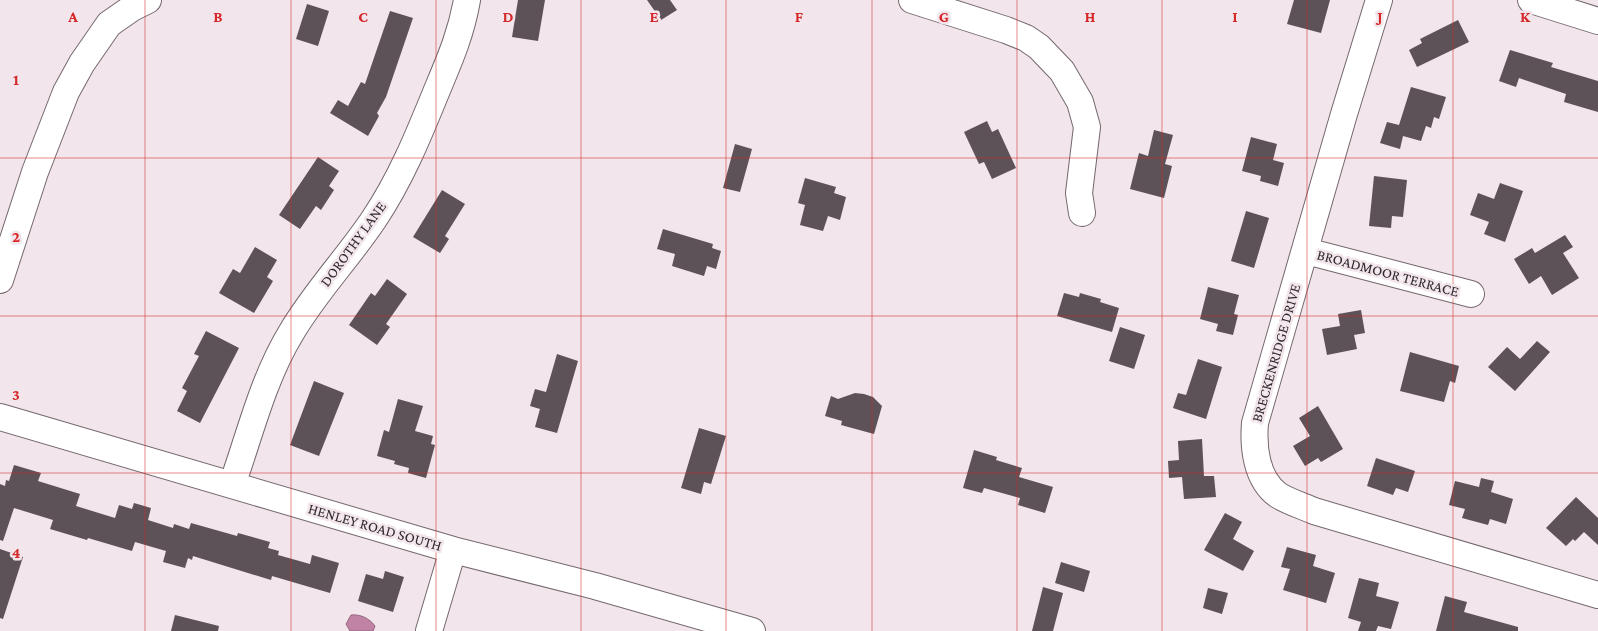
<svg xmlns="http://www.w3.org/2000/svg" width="1598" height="631" font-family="'Crimson Pro',serif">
	<rect width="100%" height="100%" fill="#f2e5ec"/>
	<path fill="#c183a5" stroke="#956881" d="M 351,615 C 360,614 369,618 375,626 L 373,631 L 350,631 L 346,624 Z"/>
	<path fill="#5d5258" d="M 518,0 L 545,0 L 538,41 L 512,37 Z
		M 647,0 L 670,0 L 677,10 L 661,20 Z
		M 1294,0 L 1330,0 L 1321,33 L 1287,24 Z
		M 307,4 L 329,11 L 318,46 L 296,39 Z
		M 390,11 L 413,18 L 386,97 L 377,113 L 379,116 L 368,136 L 330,113 L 338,100 L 348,106 L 361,82 L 365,84 Z
		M 1458,20 L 1469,42 L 1417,67 L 1409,50 L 1422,43 L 1420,39 Z
		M 1510,50 L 1553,63 L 1551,67 L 1598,81 L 1598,112 L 1564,102 L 1566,94 L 1519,78 L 1516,87 L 1499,81 Z
		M 1411,87 L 1446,97 L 1439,119 L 1434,117 L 1431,128 L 1426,126 L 1421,141 L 1403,136 L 1400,149 L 1380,143 L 1387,122 L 1399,125 Z
		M 987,121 L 992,132 L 998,129 L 1016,168 L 992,179 L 984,162 L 979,164 L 964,132 Z
		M 1154,130 L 1173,135 L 1165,164 L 1172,166 L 1164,198 L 1130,189 L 1139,153 L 1148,156 Z
		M 1251,137 L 1277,144 L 1273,160 L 1284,163 L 1278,186 L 1260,181 L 1261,176 L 1242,171 Z
		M 735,144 L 752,149 L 740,192 L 723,188 Z
		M 318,157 L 339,171 L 329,186 L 334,190 L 321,210 L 316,206 L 300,229 L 279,215 Z
		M 1374,176 L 1407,180 L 1403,217 L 1392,216 L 1391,228 L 1369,226 Z
		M 805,178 L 836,187 L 834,193 L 846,197 L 840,220 L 828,216 L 823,231 L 800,225 L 805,205 L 798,203 Z
		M 1500,183 L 1523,191 L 1505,242 L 1484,234 L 1489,222 L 1470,215 L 1478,193 L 1494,199 Z
		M 442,190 L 465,204 L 445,236 L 449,239 L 440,253 L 413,237 Z
		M 1246,211 L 1269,218 L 1254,268 L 1231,261 Z
		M 663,229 L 713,244 L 712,248 L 721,251 L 716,269 L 707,266 L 704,276 L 672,266 L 675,254 L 657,249 Z
		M 1565,235 L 1573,247 L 1563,253 L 1579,278 L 1552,295 L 1541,276 L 1529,284 L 1514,259 L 1532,248 L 1535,253 Z
		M 255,247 L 277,260 L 267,277 L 273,281 L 254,313 L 219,293 L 233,269 L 240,273 Z
		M 387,279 L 407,294 L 386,324 L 390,327 L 377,345 L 349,325 L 371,293 L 375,296 Z
		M 1208,287 L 1239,295 L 1234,314 L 1238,315 L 1233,335 L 1216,331 L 1218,324 L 1200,319 Z
		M 1064,293 L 1079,297 L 1080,293 L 1101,299 L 1100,302 L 1119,308 L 1112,332 L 1057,316 Z
		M 1361,310 L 1365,333 L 1354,335 L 1357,349 L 1327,355 L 1322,329 L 1340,326 L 1338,314 Z
		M 1120,327 L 1145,335 L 1134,369 L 1109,361 Z
		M 206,331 L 239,348 L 200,423 L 177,411 L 187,391 L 182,388 L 199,356 L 194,354 Z
		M 1537,341 L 1550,352 L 1515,391 L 1488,367 L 1507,347 L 1520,359 Z
		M 1410,352 L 1459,366 L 1455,383 L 1450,381 L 1444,402 L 1400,391 Z
		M 557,354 L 578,361 L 557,433 L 535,427 L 540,409 L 530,406 L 535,389 L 546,392 Z
		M 1198,359 L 1222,367 L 1206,419 L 1173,408 L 1178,393 L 1186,395 Z
		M 314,381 L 344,393 L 319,456 L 290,445 Z
		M 855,393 L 864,394 L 873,397 L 882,406 L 874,434 L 841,425 L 842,421 L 825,416 L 831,396 L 838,399 Z
		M 398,399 L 423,406 L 415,431 L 433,436 L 431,444 L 435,445 L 426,478 L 408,473 L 409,468 L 394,464 L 395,461 L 377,456 L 384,430 L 389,432 Z
		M 1318,406 L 1343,449 L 1321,462 L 1318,458 L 1305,466 L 1293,446 L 1310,436 L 1299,418 Z
		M 699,428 L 726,436 L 711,484 L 704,482 L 701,494 L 681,488 Z
		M 1202,439 L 1204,476 L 1214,476 L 1216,497 L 1184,499 L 1182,477 L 1169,478 L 1168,461 L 1179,460 L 1178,441 Z
		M 974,450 L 997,457 L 996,460 L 1022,468 L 1019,477 L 1053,487 L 1045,513 L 1018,505 L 1020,498 L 984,488 L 982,493 L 963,488 Z
		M 1376,458 L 1415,471 L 1408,492 L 1396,488 L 1393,495 L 1367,486 Z
		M 14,465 L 41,473 L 38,481 L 80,494 L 76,506 L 115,518 L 119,505 L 132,509 L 134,503 L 151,508 L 148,520 L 173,528 L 174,524 L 189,529 L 191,523 L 237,536 L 238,533 L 270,542 L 268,548 L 279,551 L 278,555 L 310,564 L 312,555 L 339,563 L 330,593 L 272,576 L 271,580 L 193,556 L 192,560 L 188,558 L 185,568 L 163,562 L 166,551 L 135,542 L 132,551 L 88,538 L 87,540 L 50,529 L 53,520 L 14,508 L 3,541 L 0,540 L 0,484 L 5,486 L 6,480 L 9,481 Z
		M 1481,478 L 1494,481 L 1491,492 L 1513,499 L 1506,524 L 1490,519 L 1488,525 L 1462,518 L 1465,509 L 1449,505 L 1455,481 L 1479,487 Z
		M 1576,497 L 1598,518 L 1598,545 L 1584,532 L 1575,541 L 1573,539 L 1566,546 L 1546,528 Z
		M 1225,513 L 1242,522 L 1233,539 L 1254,551 L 1243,571 L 1204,550 Z
		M 1287,547 L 1316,555 L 1313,566 L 1335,573 L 1326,603 L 1283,590 L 1290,569 L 1281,567 Z
		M 0,549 L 23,557 L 3,619 L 0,618 Z
		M 1061,562 L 1090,571 L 1084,592 L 1055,583 Z
		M 385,571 L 404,577 L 393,612 L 358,601 L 366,574 L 383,579 Z
		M 1359,578 L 1379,583 L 1376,596 L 1399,602 L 1391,629 L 1378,626 L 1376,631 L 1358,631 L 1361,622 L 1348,618 Z
		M 1043,587 L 1063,593 L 1053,631 L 1032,631 Z
		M 1208,588 L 1228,593 L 1222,614 L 1203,608 Z
		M 1445,596 L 1467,602 L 1464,612 L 1518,627 L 1518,631 L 1436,631 Z
		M 175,615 L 219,626 L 218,631 L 171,631 Z"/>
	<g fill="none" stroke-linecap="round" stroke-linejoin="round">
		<g stroke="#74686e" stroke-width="28">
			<path id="minor" d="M 912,0 L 1006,30 L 1026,38 L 1039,47 L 1062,71 L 1080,102 L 1087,127 L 1079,193 L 1082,213
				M 1379,0 L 1344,114 L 1255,423 C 1253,447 1256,479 1278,495 C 1289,502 1303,506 1314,511 L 1598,595
				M 1531,0 L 1598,21
				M 1306,251 L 1471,294
				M 0,280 L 35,172 L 66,92 L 82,63 L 109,24 L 132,8 L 148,0
				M 0,417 L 453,550 L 595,586 L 752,631
				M 232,485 C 250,434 263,379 291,333 C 315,292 348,258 374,219 C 401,179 419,134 437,90 C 450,59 461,34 467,0
				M 429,631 L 453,550"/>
		</g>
		<use href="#minor" stroke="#fff" stroke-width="26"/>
	</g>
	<path fill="none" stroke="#d62828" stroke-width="1" stroke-opacity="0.55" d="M 145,0 L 145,631M 291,0 L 291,631M 436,0 L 436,631M 581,0 L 581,631M 726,0 L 726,631M 872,0 L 872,631M 1017,0 L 1017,631M 1162,0 L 1162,631M 1307,0 L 1307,631M 1453,0 L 1453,631M 0,158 L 1598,158M 0,316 L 1598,316M 0,473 L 1598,473"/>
	<g text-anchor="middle" stroke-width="5" stroke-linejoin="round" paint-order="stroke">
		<g font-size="15" fill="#2f2a2c" stroke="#f2e5ec">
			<text transform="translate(353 244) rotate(-54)" y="5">DOROTHY LANE</text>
			<text transform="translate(1388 273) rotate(15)" y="5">BROADMOOR TERRACE</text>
			<text transform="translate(1276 353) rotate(-74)" y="5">BRECKENRIDGE DRIVE</text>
			<text transform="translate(375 527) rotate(16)" y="5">HENLEY ROAD SOUTH</text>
		</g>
	</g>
	<g font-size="16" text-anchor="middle" font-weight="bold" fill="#d62828" stroke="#f2e5ec" stroke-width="5" stroke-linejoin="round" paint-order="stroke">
		<text x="73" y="22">A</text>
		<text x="218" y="22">B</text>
		<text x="363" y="22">C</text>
		<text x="508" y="22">D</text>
		<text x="654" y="22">E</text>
		<text x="799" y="22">F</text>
		<text x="944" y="22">G</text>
		<text x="1090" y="22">H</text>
		<text x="1235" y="22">I</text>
		<text x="1380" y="22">J</text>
		<text x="1525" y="22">K</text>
		<text x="16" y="85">1</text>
		<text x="16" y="242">2</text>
		<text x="16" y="400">3</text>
		<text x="16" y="558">4</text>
	</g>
</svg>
